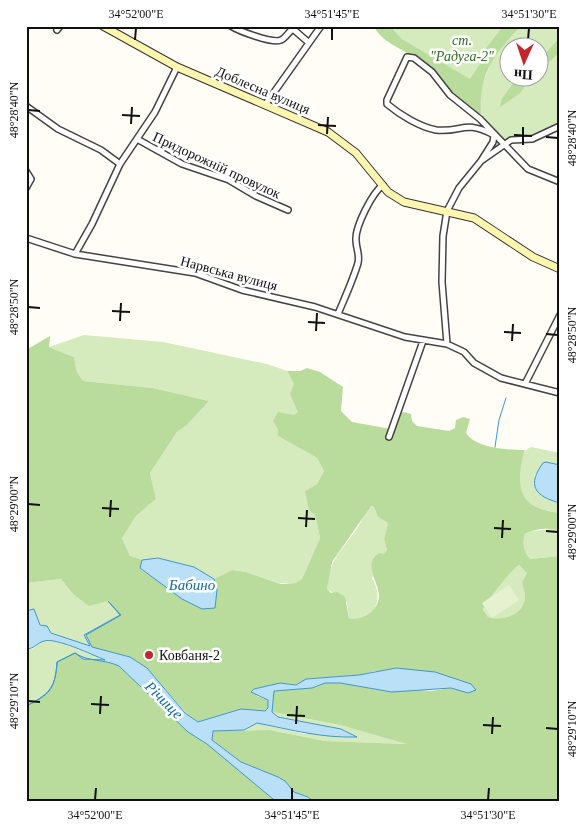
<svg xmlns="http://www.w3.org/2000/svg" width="586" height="828" font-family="Georgia,serif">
	<rect width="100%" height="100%" fill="#fffdf5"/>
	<path fill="#d5ebbd" d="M 390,26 L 503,26 L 486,48 L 483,59 L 470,80 L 402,39 Z
		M 521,26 L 560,26 L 560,37 L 539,60 L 538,48 L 508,48 L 508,78 L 517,78 L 502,98 L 527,86 L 532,78 L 538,78 L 539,72 L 560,52 L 560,124 L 540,135 L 520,135 L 511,138 L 492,153 L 490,151 L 495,134 L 481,114 L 480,96 L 484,80 L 494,55 Z
		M 84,335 L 163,342 L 267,364 L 287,371 L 294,384 L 299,412 L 278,429 L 278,436 L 317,458 L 324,471 L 317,484 L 305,491 L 315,515 L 320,538 L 302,579 L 295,583 L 279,583 L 246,572 L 232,570 L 214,579 L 215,608 L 202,609 L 182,599 L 130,556 L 122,538 L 136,516 L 156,499 L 150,473 L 177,432 L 187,425 L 209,401 L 153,388 L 83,381 L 77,372 L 74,357 L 49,347 Z
		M 531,447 L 560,453 L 560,465 L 546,462 L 534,476 L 556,502 L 560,503 L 560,513 C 548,511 531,508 523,498 C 515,487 517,452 531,447 Z
		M 370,506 L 374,507 L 378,517 L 388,523 L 384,539 L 387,550 L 372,578 C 385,599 374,624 349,618 L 347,602 L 327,589 C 330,558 340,553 356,530 C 362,522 364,512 370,506 Z
		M 554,529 L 560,531 L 560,556 L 530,559 C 524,552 522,544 525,534 L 531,531 Z
		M 519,565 L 528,573 L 522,582 C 523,587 525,593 525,598 C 523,616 501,621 488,617 L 483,608 C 486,602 514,567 519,565 Z
		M 61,579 L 73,594 L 108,601 L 121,615 L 84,635 L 91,647 C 61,634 48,639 29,609 L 26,611 L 26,583 Z
		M 44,640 L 58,642 L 108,660 L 83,659 L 57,662 C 56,687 49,696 26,706 L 26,649 L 32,649 Z
		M 272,712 L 340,725 L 410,744 L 325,741 L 270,730 L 244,730 L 257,723 L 305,734 L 318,725 L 278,717 Z"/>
	<path fill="#b9dc9c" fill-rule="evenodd" d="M 374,26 L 390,26 L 402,39 L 470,79 L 483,59 L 486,48 L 503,26 L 521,26 C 494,55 479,72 481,114 C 461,113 451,88 438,76 C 431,70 422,62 414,57 C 401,48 381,42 374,26 Z
		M 560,37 L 560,52 L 539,72 L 539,60 Z
		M 517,78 L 532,78 L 519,94 L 500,107 L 502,98 Z
		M 50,336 L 49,347 L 74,357 L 77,372 L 83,381 L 153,388 L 209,401 L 187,425 L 177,432 L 150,473 L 156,499 L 136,516 L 122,538 L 130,556 L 142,560 L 140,568 C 147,575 155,577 163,583 C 177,593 186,601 202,609 L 217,590 L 214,579 L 232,570 L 246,572 L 281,584 L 295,583 L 302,579 L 320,538 L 315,515 L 309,510 L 305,491 L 317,484 L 324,471 L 317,458 L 278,436 L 278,429 L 273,421 L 278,412 L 294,415 L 298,412 L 290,394 L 294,384 L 287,371 L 300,371 L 307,368 L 320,372 L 343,387 L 341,411 L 352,422 L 391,429 L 397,414 L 404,412 L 411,414 L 412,421 L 417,426 L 449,431 L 455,428 L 456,420 L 463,417 L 470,419 L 466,433 C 475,448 508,450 525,450 C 522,458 521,465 520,474 C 519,503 533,509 560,513 L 560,531 C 549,527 534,529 525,534 C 522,544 524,552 530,559 L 560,556 L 560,802 L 314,802 L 308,797 L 294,792 L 285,781 L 278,777 L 241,762 L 212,740 L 213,731 L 270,730 L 325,741 L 407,744 L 340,725 L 272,712 L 273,691 L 312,688 L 325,683 L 340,683 L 431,691 L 451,688 L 468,693 L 471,684 L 435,672 L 376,671 L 359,675 L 306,679 L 297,685 L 280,683 L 254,689 L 257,696 L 268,700 L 268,708 L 265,711 L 241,709 L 198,722 L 186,713 L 147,668 L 130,657 L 92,647 L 85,635 L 121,615 L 108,601 L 89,606 L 73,594 L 61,579 L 26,583 L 26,350 ZM 371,506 L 374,507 L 378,517 L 388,523 L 384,539 L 387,550 L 384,554 L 379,553 C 362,565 379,581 379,596 C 379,610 362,622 349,618 L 345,597 L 337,592 L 331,593 L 327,589 L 332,562 ZM 519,565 L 527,573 L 522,582 C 523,587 525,593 525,598 C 523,616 501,621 488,617 L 483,609 C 486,602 514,567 519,565 Z
		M 75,653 C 88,662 104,659 119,666 L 188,732 L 207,744 L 277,802 L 26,802 L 26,706 C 49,696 56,688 57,662 Z"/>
	<path fill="#e6f2cf" d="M 509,585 L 519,600 L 492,618 L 482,603 Z"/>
	<path fill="#b9e0f7" stroke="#3f96cf" d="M 546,462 L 560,465 L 560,503 C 534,496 527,485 543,463 Z
		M 158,558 L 194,567 L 214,579 L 217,590 L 215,608 L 202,609 L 182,599 L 140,568 L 142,560 Z
		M 108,601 L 121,615 L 86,635 L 92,647 L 130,657 L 147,668 L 185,713 L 198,722 L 241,709 L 265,711 L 268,708 L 268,700 L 251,692 L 254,689 L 280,683 L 296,685 L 306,679 L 359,675 L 396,668 L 435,672 L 471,684 L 476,690 L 468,693 L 451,688 L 392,692 L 340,683 L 325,683 L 312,688 L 274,691 L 272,712 L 278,717 L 341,729 L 357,737 C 320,738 293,730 257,723 L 244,730 L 213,731 L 212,740 L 241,762 L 278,777 L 285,781 L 294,792 L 308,797 L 314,802 L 277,802 L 273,799 L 207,744 L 188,732 L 119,666 C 104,659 88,662 75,653 L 57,662 C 55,689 50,695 26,706 C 48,695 56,688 57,662 L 75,653 L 83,659 L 105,660 C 93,655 55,637 44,641 C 37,643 34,649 26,649 L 26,611 L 34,609 L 40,625 L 47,626 L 51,633 L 90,646 L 84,635 L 120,615 Z"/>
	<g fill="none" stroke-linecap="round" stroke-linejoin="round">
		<path stroke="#3f96cf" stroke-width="1" d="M 495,447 L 499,420 L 506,398"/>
		<g stroke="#444" stroke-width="8">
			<path id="street" d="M 231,26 C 239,31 273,44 281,40 C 286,38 288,32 293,29 L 308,42
				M 57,30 L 60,26
				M 265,105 L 321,26
				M 26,106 L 58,129 L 101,150 L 120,164
				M 137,139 L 182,164 L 229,180 L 256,196 L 288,210
				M 481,161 L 493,142 L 494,135 C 463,119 463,133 436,130 C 420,127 400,115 387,104 L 387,100 L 407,57 L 414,58 L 432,72 L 450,95 L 480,119 L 528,169 L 560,182
				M 26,171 L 31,179 L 26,188
				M 26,238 L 75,254 L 195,273 L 242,290 L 315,307 L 405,337 L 447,344 L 464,352 L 474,363 L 501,378 L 560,393
				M 75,254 L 92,224 L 120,164 L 155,112 L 177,67
				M 338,314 C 345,297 353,280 358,263 C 360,254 356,249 356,240 C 355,227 372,193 383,185
				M 447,344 L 442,282 L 443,236 L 447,211 L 459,188 L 481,161 L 511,140 L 532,139 L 560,126
				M 525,384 L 560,315
				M 389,437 L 423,341"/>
		</g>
		<g stroke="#333" stroke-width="9">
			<path id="secondary" d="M 103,26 L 177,67 L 328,132 L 356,153 L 388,192 L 404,202 L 474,218 L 533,257 L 560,269"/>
		</g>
		<use href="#street" stroke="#fff" stroke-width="5"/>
		<use href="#secondary" stroke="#fff6b0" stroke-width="7"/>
	</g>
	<path fill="none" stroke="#111" stroke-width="2" d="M 135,40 L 136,28M 332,40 L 332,28M 528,40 L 529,28M 28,110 L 40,111M 122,115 L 140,116M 131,124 L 132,107M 318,125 L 336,126M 327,134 L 328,117M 514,135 L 532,136M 546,137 L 558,138M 523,145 L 523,127M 28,307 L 40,308M 112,311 L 130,312M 120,321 L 121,303M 308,322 L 325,323M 316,331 L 317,313M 504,332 L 521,333M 546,334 L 558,335M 512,341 L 513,324M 28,504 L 40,505M 102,508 L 119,509M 110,517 L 111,500M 298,518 L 315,519M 306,527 L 307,510M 494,528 L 511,529M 546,531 L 558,532M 502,538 L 503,520M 28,701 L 40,702M 91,704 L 109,705M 100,714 L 101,696M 287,715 L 305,716M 296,724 L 297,706M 483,725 L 501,726M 546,728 L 558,729M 492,734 L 493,717M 95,800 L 96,788M 292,800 L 292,788M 488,800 L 489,788"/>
	<circle fill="#c4262e" stroke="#fff" stroke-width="2" cx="149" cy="655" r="5"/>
	<g text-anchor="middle" stroke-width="5" stroke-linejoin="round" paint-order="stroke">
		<g font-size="14" font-style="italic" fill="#2f6b1f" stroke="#fff">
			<text x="462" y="45">ст.<tspan x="462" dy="16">"Радуга-2"</tspan></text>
		</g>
		<g font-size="14" fill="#111" stroke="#fff">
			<text transform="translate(263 90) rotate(23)" y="5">Доблесна вулиця</text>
			<text transform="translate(217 165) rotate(25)" y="5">Придорожній провулок</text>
			<text transform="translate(229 273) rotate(15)" y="5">Нарвська вулиця</text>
		</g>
		<g font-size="14" fill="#111" stroke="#fff" text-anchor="start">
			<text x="159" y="660">Ковбаня-2</text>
		</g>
		<g font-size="15" font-style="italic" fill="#1768a6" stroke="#fff">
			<text x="192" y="590">Бабино</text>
			<text transform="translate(164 700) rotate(45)" y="5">Річище</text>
		</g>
	</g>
	<rect width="586" height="828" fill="none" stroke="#ffffff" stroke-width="55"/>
	<g transform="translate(524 62) rotate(183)"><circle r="24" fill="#ffffff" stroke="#a0a0a0"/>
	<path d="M0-4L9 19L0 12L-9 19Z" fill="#c4262e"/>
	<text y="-8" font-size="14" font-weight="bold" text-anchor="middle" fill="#111111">Пн</text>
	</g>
	<rect x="28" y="28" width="530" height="772" fill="none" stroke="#111" stroke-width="2"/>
	<g font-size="12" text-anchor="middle" fill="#111">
		<text x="136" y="18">34°52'00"E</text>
		<text x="332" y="18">34°51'45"E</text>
		<text x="529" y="18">34°51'30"E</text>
		<text transform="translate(14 110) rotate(-90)" y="4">48°28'40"N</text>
		<text transform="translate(572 138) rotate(-90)" y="4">48°28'40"N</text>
		<text transform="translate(14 307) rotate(-90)" y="4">48°28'50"N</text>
		<text transform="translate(572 335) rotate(-90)" y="4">48°28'50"N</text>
		<text transform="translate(14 504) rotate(-90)" y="4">48°29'00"N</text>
		<text transform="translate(572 532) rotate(-90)" y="4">48°29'00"N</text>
		<text transform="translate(14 701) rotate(-90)" y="4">48°29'10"N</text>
		<text transform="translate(572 729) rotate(-90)" y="4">48°29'10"N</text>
		<text x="95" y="819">34°52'00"E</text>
		<text x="292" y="819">34°51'45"E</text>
		<text x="488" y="819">34°51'30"E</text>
	</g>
</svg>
